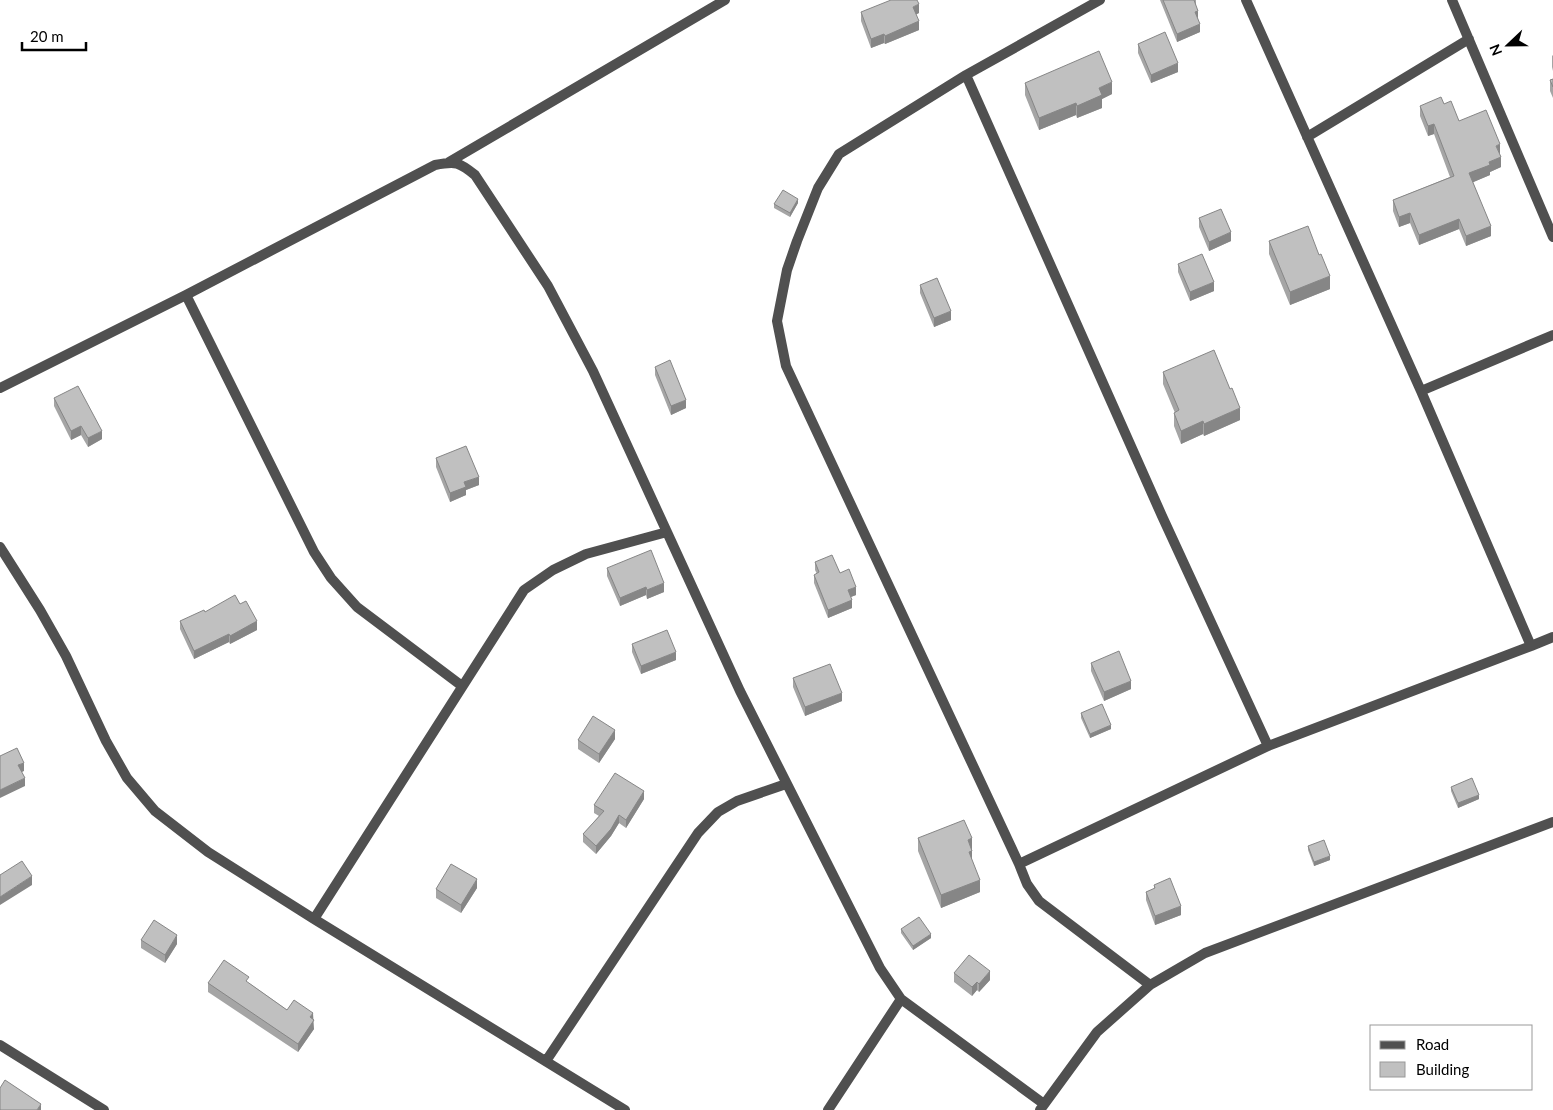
<svg xmlns="http://www.w3.org/2000/svg" width="1553" height="1110" font-family="Lato,sans-serif">
	<rect width="100%" height="100%" fill="#fff"/>
	<g fill="none" stroke-linecap="round" stroke-linejoin="round">
		<path stroke="#505050" stroke-width="10" d="M 1452,0 L 1553,237
			M 966,75 L 1162,516 L 1268,746
			M 1307,137 L 1469,39
			M 449,162 L 725,0
			M 186,295 L 314,552 L 331,578 L 357,607 L 462,686
			M 0,388 L 186,295 L 435,165 C 456,161 459,162 475,175 L 548,286 L 593,371 L 740,691 L 880,968 L 901,999 L 1044,1104
			M 1421,391 L 1553,335
			M 0,547 L 40,610 L 66,656 L 106,741 L 127,778 L 155,811 L 208,852 L 314,919 L 625,1110
			M 1531,646 L 1553,637
			M 1019,864 L 786,366 L 777,321 L 787,270 L 797,241 L 818,188 L 839,154 L 966,75 L 1100,0
			M 314,919 L 524,590 L 553,570 L 586,554 L 667,532
			M 1150,985 L 1039,901 L 1027,884 L 1019,864 L 1268,746 L 1531,646 L 1421,391 L 1246,0
			M 0,1045 L 104,1110
			M 546,1061 L 698,833 L 718,812 L 737,801 L 786,784
			M 828,1110 L 901,999
			M 1040,1110 L 1097,1032 L 1150,985 L 1205,953 L 1553,822"/>
	</g>
	<path fill="#a5a5a5" d="M 1160,0 L 1196,0 L 1196,6 L 1200,32 L 1177,42 Z
		M 861,12 L 919,13 L 916,14 L 919,30 L 885,44 L 884,43 L 871,48 L 861,21 Z
		M 1138,44 L 1178,72 L 1151,83 L 1138,53 Z
		M 1553,55 L 1553,71 L 1552,67 L 1552,56 Z
		M 1553,79 L 1553,98 L 1550,91 L 1550,80 Z
		M 1025,83 L 1112,94 L 1102,99 L 1102,108 L 1077,118 L 1076,115 L 1039,130 L 1025,95 Z
		M 1444,104 L 1459,121 L 1500,154 L 1501,167 L 1490,172 L 1490,175 L 1473,182 L 1491,236 L 1466,246 L 1459,229 L 1419,245 L 1410,223 L 1399,227 L 1393,211 L 1393,200 L 1450,177 L 1434,134 L 1428,136 L 1420,116 L 1420,106 Z
		M 798,203 L 790,217 L 774,208 L 774,204 Z
		M 1199,218 L 1231,241 L 1209,251 L 1199,227 Z
		M 1269,241 L 1330,289 L 1290,305 L 1269,254 Z
		M 1178,264 L 1214,291 L 1190,301 L 1178,272 Z
		M 920,285 L 951,320 L 934,327 L 920,293 Z
		M 655,367 L 686,408 L 671,415 L 655,375 Z
		M 1163,372 L 1240,420 L 1204,436 L 1203,434 L 1181,444 L 1174,426 L 1174,413 L 1175,413 L 1163,384 Z
		M 54,398 L 102,439 L 88,447 L 81,435 L 71,440 L 54,406 Z
		M 436,458 L 479,485 L 466,490 L 466,495 L 450,502 L 436,467 Z
		M 815,562 L 840,573 L 856,595 L 851,597 L 852,608 L 828,618 L 814,583 L 814,575 L 817,574 L 815,570 Z
		M 607,568 L 664,592 L 647,599 L 646,595 L 620,606 L 607,576 Z
		M 240,604 L 257,630 L 230,644 L 229,642 L 194,659 L 180,629 L 180,621 L 205,612 Z
		M 632,644 L 676,660 L 641,674 L 632,652 Z
		M 1091,663 L 1131,689 L 1104,701 L 1091,671 Z
		M 793,678 L 842,701 L 805,716 L 793,687 Z
		M 1081,713 L 1111,729 L 1090,738 L 1081,718 Z
		M 615,739 L 599,763 L 578,749 L 578,740 Z
		M 1451,787 L 1479,799 L 1458,808 L 1451,791 Z
		M 644,799 L 626,828 L 619,823 L 611,836 L 596,854 L 583,842 L 583,834 L 599,816 L 594,813 L 594,805 Z
		M 918,838 L 972,838 L 972,861 L 980,892 L 941,908 L 918,851 Z
		M 1308,846 L 1330,860 L 1314,866 L 1308,850 Z
		M 1154,885 L 1181,915 L 1155,925 L 1146,900 L 1146,892 L 1154,889 Z
		M 477,888 L 461,913 L 436,898 L 436,889 Z
		M 901,929 L 931,938 L 913,950 L 901,933 Z
		M 141,940 L 177,944 L 165,963 L 141,948 Z
		M 954,973 L 990,980 L 979,992 L 977,990 L 972,996 L 954,982 Z
		M 208,983 L 249,983 L 314,1029 L 298,1052 L 208,992 Z"/>
	<path fill="#868686" d="M 919,4 L 919,13 L 913,16 L 913,7 Z
		M 1198,11 L 1198,19 L 1195,12 Z
		M 919,21 L 919,30 L 885,44 L 885,36 Z
		M 1200,24 L 1200,32 L 1177,42 L 1177,34 Z
		M 884,34 L 884,43 L 871,48 L 871,39 Z
		M 1178,63 L 1178,72 L 1151,83 L 1151,75 Z
		M 1112,82 L 1112,94 L 1102,99 L 1102,108 L 1077,118 L 1077,106 L 1099,88 Z
		M 1076,103 L 1076,115 L 1039,130 L 1039,118 Z
		M 1434,124 L 1434,134 L 1428,136 L 1428,126 Z
		M 1500,144 L 1500,155 L 1496,146 Z
		M 1501,157 L 1501,167 L 1490,172 L 1490,175 L 1469,184 L 1469,173 L 1489,162 Z
		M 798,199 L 798,203 L 790,217 L 790,213 Z
		M 1410,213 L 1410,223 L 1399,227 L 1399,217 Z
		M 1459,219 L 1459,229 L 1419,245 L 1419,235 Z
		M 1491,226 L 1491,236 L 1466,246 L 1466,236 Z
		M 1231,232 L 1231,241 L 1209,251 L 1209,242 Z
		M 1330,276 L 1330,289 L 1290,305 L 1290,292 Z
		M 1214,282 L 1214,291 L 1190,301 L 1190,292 Z
		M 951,311 L 951,320 L 934,327 L 934,318 Z
		M 686,400 L 686,408 L 671,415 L 671,406 Z
		M 1240,408 L 1240,420 L 1204,436 L 1204,424 Z
		M 1203,421 L 1203,434 L 1181,444 L 1181,431 Z
		M 81,426 L 81,435 L 71,440 L 71,431 Z
		M 102,431 L 102,439 L 88,447 L 88,438 Z
		M 479,477 L 479,485 L 466,490 L 466,495 L 450,502 L 450,493 L 464,482 Z
		M 664,583 L 664,592 L 647,599 L 647,590 Z
		M 646,587 L 646,595 L 620,606 L 620,598 Z
		M 856,587 L 856,595 L 848,598 L 848,590 Z
		M 852,600 L 852,608 L 828,618 L 828,610 Z
		M 257,621 L 257,630 L 230,644 L 230,636 Z
		M 229,634 L 229,642 L 194,659 L 194,651 Z
		M 676,652 L 676,660 L 641,674 L 641,666 Z
		M 1131,681 L 1131,689 L 1104,701 L 1104,692 Z
		M 842,693 L 842,701 L 805,716 L 805,707 Z
		M 1111,725 L 1111,729 L 1090,738 L 1090,734 Z
		M 615,730 L 615,739 L 599,763 L 599,754 Z
		M 24,763 L 24,771 L 18,774 L 18,765 Z
		M 25,778 L 25,786 L 0,798 L 0,790 Z
		M 644,791 L 644,799 L 626,828 L 626,820 Z
		M 1479,795 L 1479,799 L 1458,808 L 1458,803 Z
		M 619,815 L 619,823 L 611,836 L 596,854 L 596,846 Z
		M 972,838 L 972,851 L 968,840 Z
		M 972,851 L 972,863 L 969,852 Z
		M 1330,856 L 1330,860 L 1314,866 L 1314,862 Z
		M 32,876 L 32,885 L 0,905 L 0,897 Z
		M 477,879 L 477,888 L 461,913 L 461,905 Z
		M 980,880 L 980,892 L 941,908 L 941,895 Z
		M 1181,906 L 1181,915 L 1155,925 L 1155,916 Z
		M 931,934 L 931,938 L 913,950 L 913,946 Z
		M 177,935 L 177,944 L 165,963 L 165,955 Z
		M 990,971 L 990,980 L 979,992 L 979,984 Z
		M 977,982 L 977,990 L 972,996 L 972,987 Z
		M 313,1013 L 314,1029 L 298,1052 L 298,1044 L 310,1017 Z
		M 41,1104 L 41,1110 L 37,1110 Z"/>
	<path fill="#c0c0c0" stroke="#868686" d="M 891,0 L 917,0 L 919,4 L 913,7 L 919,21 L 885,36 L 884,34 L 871,39 L 861,12 Z
		M 1163,0 L 1194,0 L 1198,11 L 1195,12 L 1200,24 L 1177,34 Z
		M 1165,32 L 1178,63 L 1151,75 L 1138,44 Z
		M 1099,51 L 1112,82 L 1099,88 L 1102,95 L 1077,106 L 1076,103 L 1039,118 L 1025,83 Z
		M 1553,79 L 1553,87 L 1550,80 Z
		M 1441,97 L 1444,104 L 1451,101 L 1459,121 L 1486,110 L 1500,144 L 1496,146 L 1501,157 L 1489,162 L 1490,165 L 1469,173 L 1491,226 L 1466,236 L 1459,219 L 1419,235 L 1410,213 L 1399,217 L 1393,200 L 1454,176 L 1434,124 L 1428,126 L 1420,106 Z
		M 783,190 L 798,199 L 790,213 L 774,204 Z
		M 1221,209 L 1231,232 L 1209,242 L 1199,218 Z
		M 1308,226 L 1319,255 L 1321,254 L 1330,276 L 1290,292 L 1269,241 Z
		M 1202,254 L 1214,282 L 1190,292 L 1178,264 Z
		M 937,278 L 951,311 L 934,318 L 920,285 Z
		M 1214,350 L 1230,389 L 1232,388 L 1240,408 L 1204,424 L 1203,421 L 1181,431 L 1174,413 L 1179,410 L 1163,372 Z
		M 670,360 L 686,400 L 671,406 L 655,367 Z
		M 78,386 L 102,431 L 88,438 L 81,426 L 71,431 L 54,398 Z
		M 466,446 L 479,477 L 464,482 L 466,487 L 450,493 L 436,458 Z
		M 651,550 L 664,583 L 647,590 L 646,587 L 620,598 L 607,568 Z
		M 832,555 L 840,573 L 849,569 L 856,587 L 848,590 L 852,600 L 828,610 L 814,575 L 819,572 L 815,562 Z
		M 235,595 L 240,604 L 246,601 L 257,621 L 230,636 L 229,634 L 194,651 L 180,621 L 204,610 L 205,612 Z
		M 667,630 L 676,652 L 641,666 L 632,644 Z
		M 1119,651 L 1131,681 L 1104,692 L 1091,663 Z
		M 830,664 L 842,693 L 805,707 L 793,678 Z
		M 1102,704 L 1111,725 L 1090,734 L 1081,713 Z
		M 593,716 L 615,730 L 599,754 L 578,740 Z
		M 17,748 L 24,763 L 18,765 L 25,778 L 0,790 L 0,756 Z
		M 615,773 L 644,791 L 626,820 L 619,815 L 611,829 L 596,846 L 583,834 L 604,811 L 594,805 Z
		M 1472,778 L 1479,795 L 1458,803 L 1451,787 Z
		M 964,820 L 972,838 L 968,840 L 972,851 L 969,852 L 980,880 L 941,895 L 918,838 Z
		M 1324,840 L 1330,856 L 1314,862 L 1308,846 Z
		M 22,861 L 32,876 L 0,897 L 0,875 Z
		M 451,864 L 477,879 L 461,905 L 436,889 Z
		M 1170,878 L 1181,906 L 1155,916 L 1146,892 L 1155,888 L 1154,885 Z
		M 919,917 L 931,934 L 913,946 L 901,929 Z
		M 154,920 L 177,935 L 165,955 L 141,940 Z
		M 969,955 L 990,971 L 979,984 L 977,982 L 972,987 L 954,973 Z
		M 224,960 L 249,977 L 246,981 L 287,1010 L 294,1000 L 313,1013 L 310,1017 L 314,1020 L 298,1044 L 208,983 Z
		M 5,1080 L 41,1104 L 37,1110 L 0,1110 L 0,1088 Z"/>
	<rect x="1370" y="1025" width="162" height="65" fill="#ffffff" stroke="#999999"/>
	<rect x="1380" y="1041" width="25" height="8" fill="#505050" stroke="#999999"/>
	<text x="1416" y="1050" font-size="15" fill="#000000">Road</text>
	<rect x="1380" y="1062" width="25" height="15" fill="#c0c0c0" stroke="#999999"/>
	<text x="1416" y="1075" font-size="15" fill="#000000">Building</text>
	<g transform="translate(1508 45) rotate(248)" stroke="#ffffff" stroke-width="4" paint-order="stroke">
	<path d="M0-4L9 19L0 12L-9 19Z" fill="#000000"/>
	<text y="-8" font-size="14" font-weight="bold" text-anchor="middle" fill="#000000">N</text>
	</g>
	<path d="M22 42v8h64v-8" fill="none" stroke="#000000" stroke-width="2.5"/>
	<text x="30" y="42" font-size="15" fill="#000000" stroke="#ffffff" stroke-width="4" paint-order="stroke">20 m</text>
</svg>
